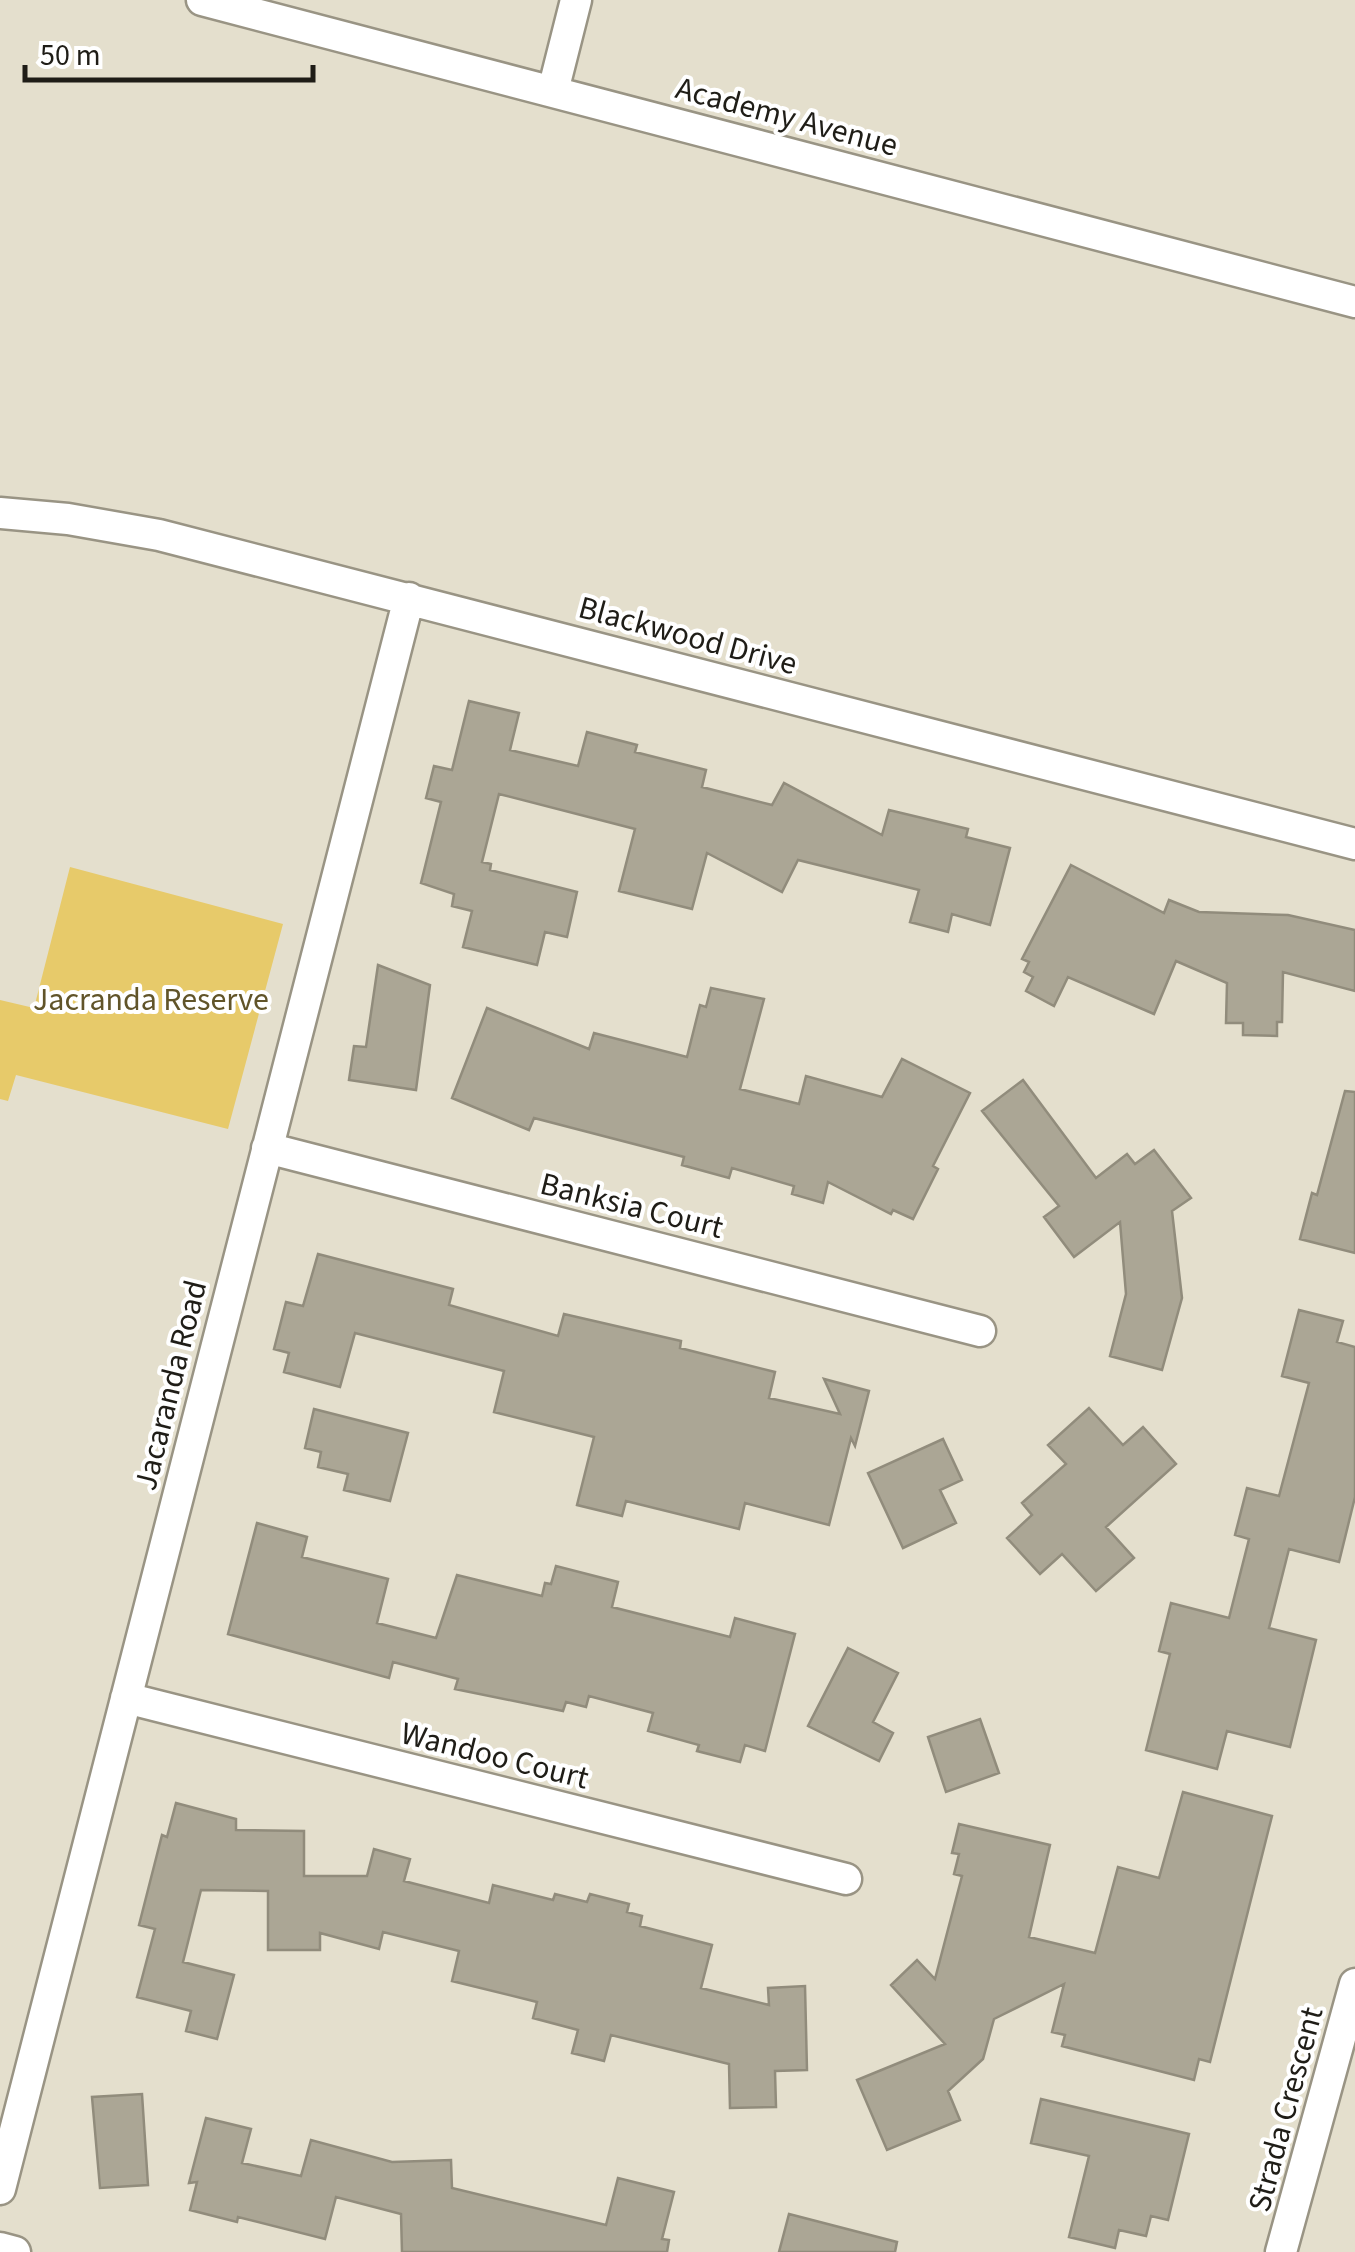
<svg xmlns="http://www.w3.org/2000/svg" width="1355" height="2252" font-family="'Source Sans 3',sans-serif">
	<rect width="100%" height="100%" fill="#e4dfcd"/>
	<path fill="#e7ca6a" d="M 70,867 L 283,924 L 228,1129 L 16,1075 L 8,1101 L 0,1099 L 0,1000 L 34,1008 Z"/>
	<path fill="#aba695" stroke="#918c7c" stroke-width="2.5" d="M 469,701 L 519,713 L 510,750 L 578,766 L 587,732 L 637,745 L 635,752 L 706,770 L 702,787 L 772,805 L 784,783 L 882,835 L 889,810 L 968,829 L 966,837 L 1010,848 L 990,925 L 952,914 L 948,932 L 910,922 L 919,890 L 798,860 L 782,892 L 707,853 L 692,909 L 619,891 L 635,829 L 499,794 L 482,862 L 491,864 L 490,870 L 577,892 L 567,937 L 545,932 L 537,965 L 463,947 L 472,911 L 452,906 L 454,894 L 421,883 L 441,802 L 426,798 L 434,766 L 452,770 Z
		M 1071,865 L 1164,913 L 1169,900 L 1199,912 L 1288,915 L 1355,930 L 1355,991 L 1283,972 L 1282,1022 L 1277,1022 L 1277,1036 L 1243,1035 L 1243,1023 L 1226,1023 L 1227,983 L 1176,961 L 1154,1014 L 1068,977 L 1054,1006 L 1026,991 L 1033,977 L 1024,972 L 1029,962 L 1022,959 Z
		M 378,965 L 430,985 L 416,1090 L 349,1080 L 354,1046 L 366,1047 Z
		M 711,988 L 764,999 L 740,1089 L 799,1104 L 806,1076 L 882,1097 L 902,1059 L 970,1093 L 933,1166 L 938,1169 L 913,1219 L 893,1210 L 891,1214 L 828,1182 L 823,1203 L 792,1194 L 794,1186 L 732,1168 L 729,1178 L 682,1165 L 684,1157 L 534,1118 L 529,1130 L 452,1098 L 487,1008 L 589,1049 L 594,1033 L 687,1057 L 700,1005 L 706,1007 Z
		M 1023,1080 L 1096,1178 L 1127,1154 L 1135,1164 L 1154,1150 L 1191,1198 L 1172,1211 L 1182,1298 L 1162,1370 L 1110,1356 L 1126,1294 L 1120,1222 L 1074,1257 L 1044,1217 L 1059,1206 L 982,1111 Z
		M 1345,1091 L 1355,1092 L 1355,1253 L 1300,1239 L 1312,1193 L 1317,1195 Z
		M 318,1254 L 453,1289 L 449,1305 L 558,1336 L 564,1314 L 681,1341 L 680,1348 L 775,1372 L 769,1398 L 840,1414 L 824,1379 L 869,1391 L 855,1446 L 851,1438 L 829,1525 L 745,1503 L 739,1529 L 626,1501 L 622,1516 L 577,1505 L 594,1437 L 494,1412 L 504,1371 L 355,1333 L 340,1387 L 284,1372 L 289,1353 L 274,1349 L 286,1302 L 303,1306 Z
		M 1299,1310 L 1343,1321 L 1337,1342 L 1355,1347 L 1355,1497 L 1339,1562 L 1289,1549 L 1269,1628 L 1316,1640 L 1290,1747 L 1227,1731 L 1217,1769 L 1146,1750 L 1170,1654 L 1159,1651 L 1171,1603 L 1229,1618 L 1249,1539 L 1235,1535 L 1247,1488 L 1279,1496 L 1309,1383 L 1282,1376 Z
		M 1089,1408 L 1123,1445 L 1143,1427 L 1176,1464 L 1106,1527 L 1134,1558 L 1096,1591 L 1062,1554 L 1040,1574 L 1007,1538 L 1032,1515 L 1022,1503 L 1066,1464 L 1048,1445 Z
		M 314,1409 L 408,1433 L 390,1501 L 344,1490 L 348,1474 L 318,1467 L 321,1452 L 305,1448 Z
		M 943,1439 L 962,1480 L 940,1490 L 956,1523 L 903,1548 L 868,1473 Z
		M 257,1523 L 307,1537 L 302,1557 L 388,1579 L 377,1623 L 436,1638 L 457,1575 L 542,1596 L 545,1583 L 551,1584 L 556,1566 L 618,1582 L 612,1607 L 730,1637 L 735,1618 L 795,1634 L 765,1751 L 745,1745 L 740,1762 L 697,1751 L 699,1745 L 648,1731 L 653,1713 L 589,1696 L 586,1707 L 566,1702 L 563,1711 L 455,1689 L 458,1679 L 393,1662 L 389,1678 L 228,1634 Z
		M 848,1648 L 898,1673 L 873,1722 L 893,1733 L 879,1761 L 808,1726 Z
		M 980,1719 L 999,1773 L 946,1792 L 928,1737 Z
		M 1183,1792 L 1272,1816 L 1210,2062 L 1199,2059 L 1194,2080 L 1062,2046 L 1065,2035 L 1052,2032 L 1064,1984 L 994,2019 L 983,2059 L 948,2091 L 960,2120 L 887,2150 L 857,2080 L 945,2044 L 891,1985 L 917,1960 L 935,1979 L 962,1876 L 954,1874 L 959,1854 L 952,1853 L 959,1824 L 1050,1845 L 1029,1937 L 1095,1953 L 1118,1867 L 1159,1878 Z
		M 176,1803 L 236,1819 L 236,1830 L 304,1831 L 304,1876 L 367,1876 L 374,1849 L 410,1859 L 404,1881 L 489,1903 L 493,1885 L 553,1900 L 555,1894 L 587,1902 L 590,1894 L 629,1904 L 627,1912 L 642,1916 L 640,1926 L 712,1945 L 701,1988 L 769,2005 L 768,1988 L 805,1986 L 807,2070 L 775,2071 L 776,2107 L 730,2108 L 729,2064 L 611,2035 L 604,2061 L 572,2053 L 578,2030 L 533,2018 L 537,2002 L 452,1981 L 459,1951 L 383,1932 L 379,1949 L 320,1933 L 320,1950 L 268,1950 L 268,1891 L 201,1890 L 183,1962 L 234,1975 L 217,2039 L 186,2031 L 191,2011 L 137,1997 L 155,1929 L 139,1925 L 162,1835 L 167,1837 Z
		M 142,2094 L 148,2185 L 100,2188 L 92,2097 Z
		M 1041,2099 L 1189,2134 L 1168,2220 L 1151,2216 L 1146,2236 L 1119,2230 L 1115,2248 L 1069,2237 L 1089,2156 L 1031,2143 Z
		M 206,2118 L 251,2129 L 242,2163 L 301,2176 L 311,2140 L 392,2162 L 451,2160 L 452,2188 L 606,2225 L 618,2178 L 674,2192 L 662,2239 L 669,2240 L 667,2252 L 402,2252 L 401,2214 L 336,2197 L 325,2239 L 238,2217 L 237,2222 L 190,2210 L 197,2182 L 189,2183 Z
		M 789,2214 L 897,2242 L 895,2252 L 779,2252 Z"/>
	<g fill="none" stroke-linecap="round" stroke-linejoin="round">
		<g stroke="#999484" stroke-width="35">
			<path id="street" d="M 202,0 L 1355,302
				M 553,91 L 576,0
				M 0,513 L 68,519 L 159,535 L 1355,844
				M 267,1148 L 980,1331
				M 126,1698 L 846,1879
				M 0,2189 L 409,598
				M 0,2248 L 15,2252
				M 1281,2252 L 1355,1984"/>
		</g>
		<use href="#street" stroke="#fff" stroke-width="30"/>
	</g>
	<g text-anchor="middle" stroke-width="8" stroke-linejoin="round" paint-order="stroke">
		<g font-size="32" fill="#1f1d17" stroke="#fff">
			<text transform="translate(787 116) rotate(15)" y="11">Academy Avenue</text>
			<text transform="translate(688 635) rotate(15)" y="11">Blackwood Drive</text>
			<text transform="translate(632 1205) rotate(14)" y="11">Banksia Court</text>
			<text transform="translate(170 1385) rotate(-76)" y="11">Jacaranda Road</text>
			<text transform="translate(495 1755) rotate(14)" y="11">Wandoo Court</text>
			<text transform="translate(1285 2109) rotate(-75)" y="11">Strada Crescent</text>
		</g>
		<g font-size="32" fill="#615429" stroke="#fff">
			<text x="151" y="1010">Jacranda Reserve</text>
		</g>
	</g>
	<path d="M25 65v15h288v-15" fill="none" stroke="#1f1d17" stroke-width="5"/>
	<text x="40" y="65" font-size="30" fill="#1f1d17" stroke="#ffffff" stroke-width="8" paint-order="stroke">50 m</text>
</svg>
